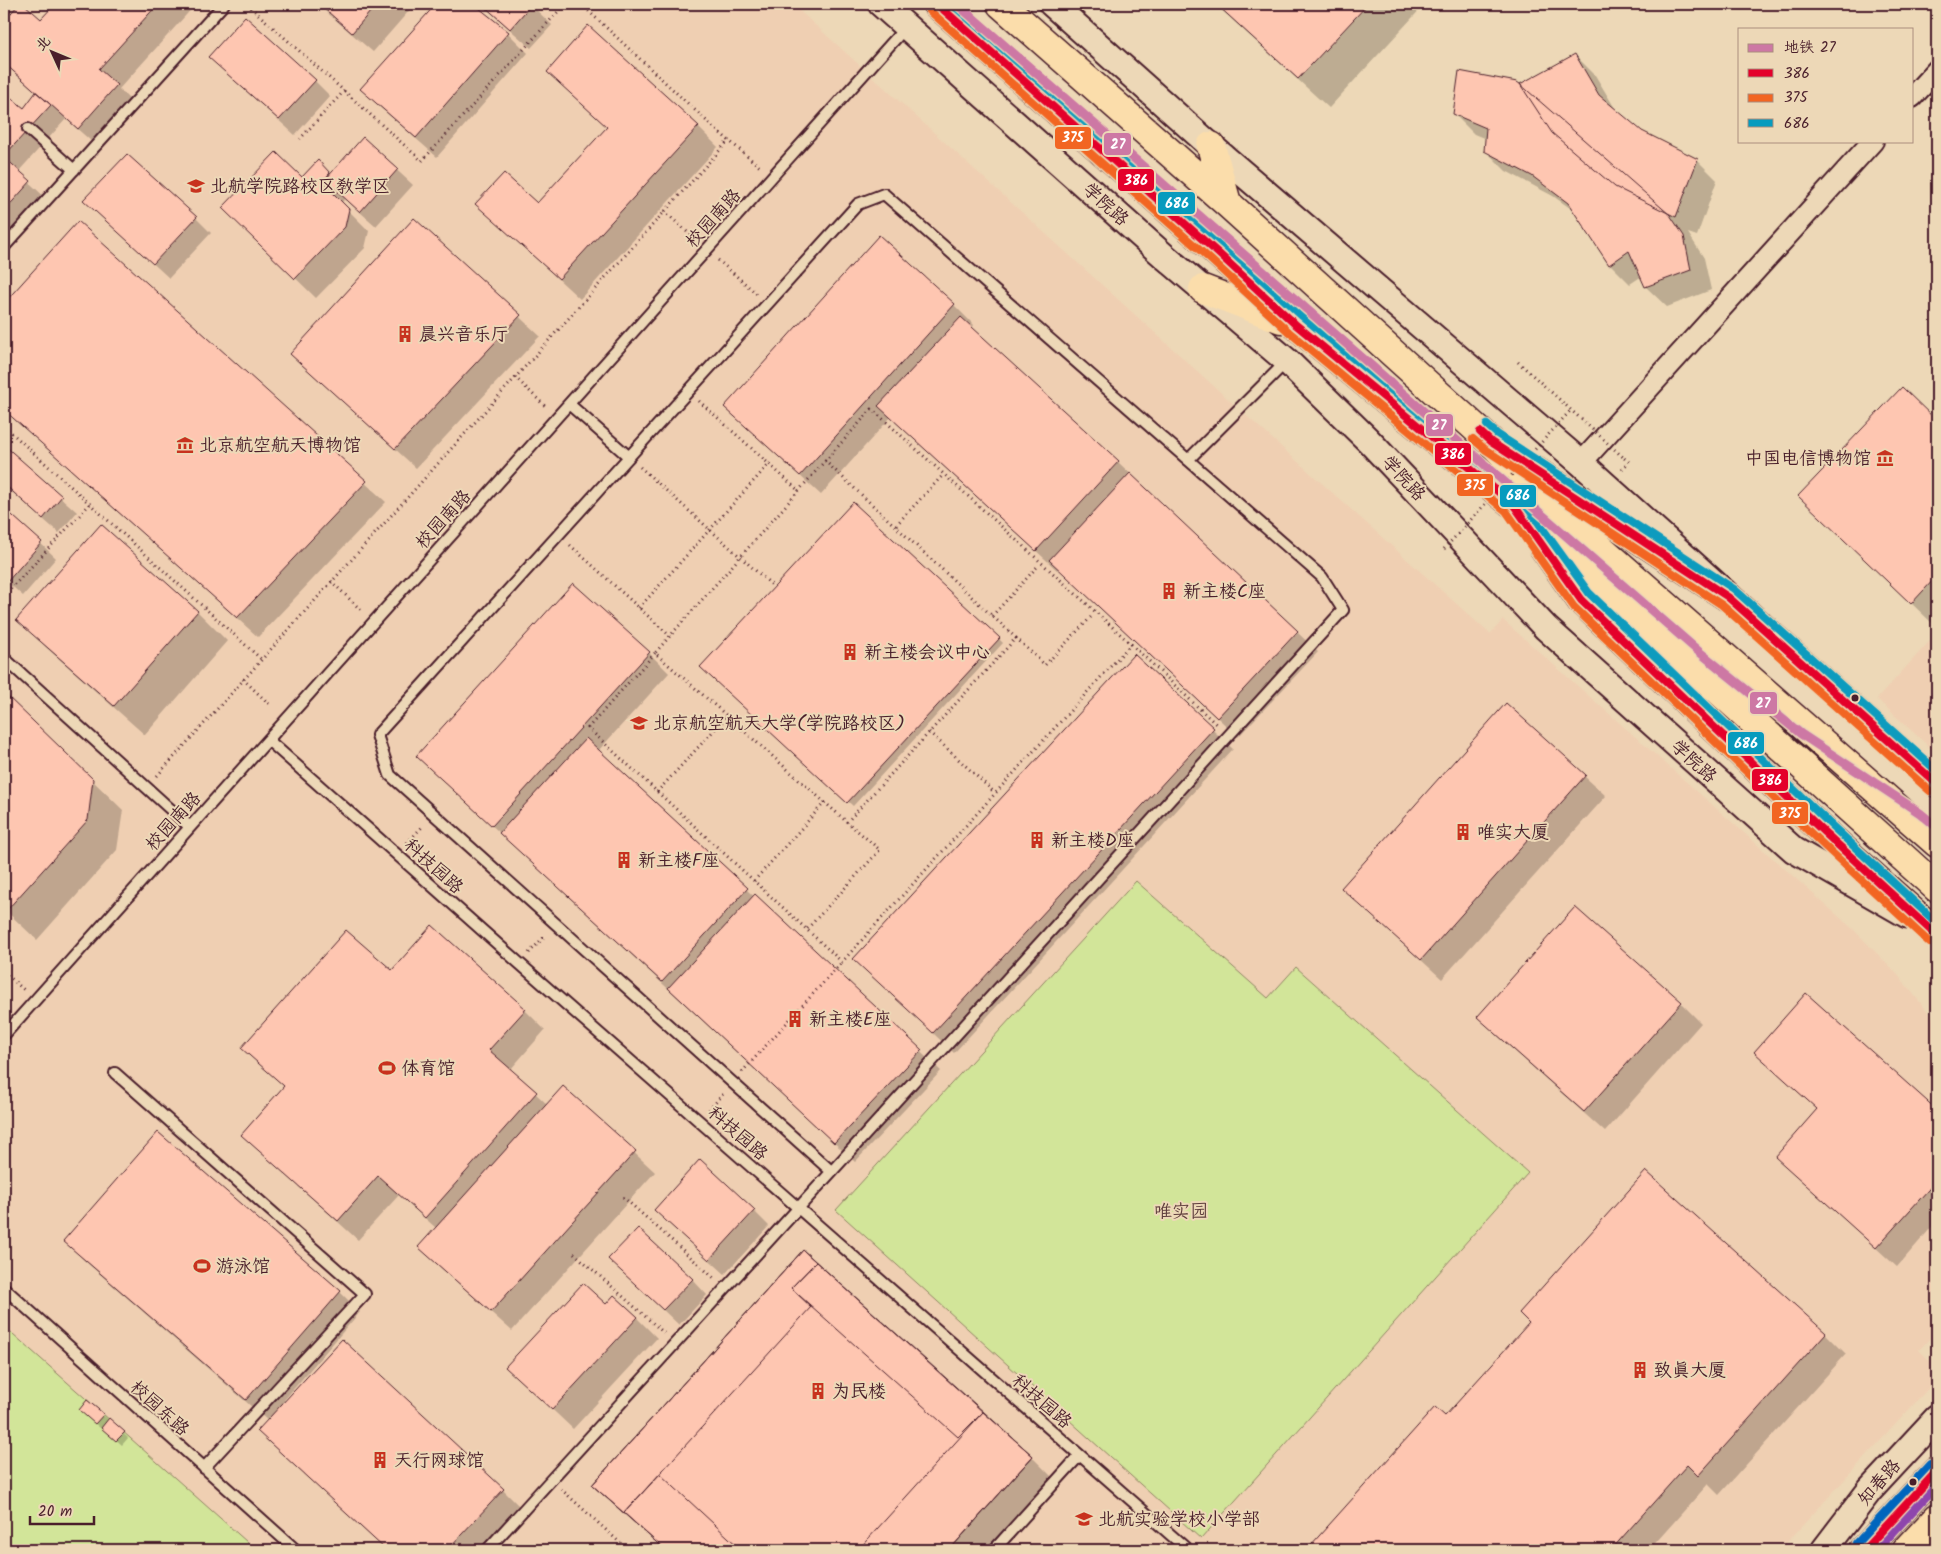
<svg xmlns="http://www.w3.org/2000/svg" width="1941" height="1554" font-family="Kalam,'LXGW WenKai TC',sans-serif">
	<rect width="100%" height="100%" fill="#edd8b7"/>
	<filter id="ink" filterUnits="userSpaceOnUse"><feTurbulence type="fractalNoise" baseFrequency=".02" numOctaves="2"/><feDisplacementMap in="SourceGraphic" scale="10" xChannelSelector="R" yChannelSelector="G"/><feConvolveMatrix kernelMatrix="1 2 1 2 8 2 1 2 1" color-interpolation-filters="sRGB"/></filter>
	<g filter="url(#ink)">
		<path fill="#efcfb2" d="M 4,4 L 792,4 L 1239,409 L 1490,634 L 1503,620 L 1854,930 L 1897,974 L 1937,1023 L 1937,1331 L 1919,1350 L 1937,1368 L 1937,1379 L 1780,1550 L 4,1550 Z
			M 1937,633 L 1937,754 L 1877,699 Z"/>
		<path fill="#d2e599" stroke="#8e8262" d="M 1136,881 L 1268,998 L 1296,967 L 1528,1173 L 1201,1539 L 836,1210 Z
			M 4,1326 L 256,1550 L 4,1550 Z"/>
		<path fill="#0003" d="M 21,4 L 41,21 L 57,4 L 196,4 L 119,89 L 136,106 L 99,148 L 66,119 L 18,172 L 50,202 L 4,240 L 4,132 L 11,124 L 4,118 L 4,93 L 24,110 L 37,93 L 4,63 L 4,23 Z
			M 317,4 L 415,4 L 373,52 Z
			M 438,4 L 472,4 L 508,33 L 528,53 L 437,157 L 382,109 L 361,89 Z
			M 481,4 L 530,4 L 552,25 L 531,48 Z
			M 1215,4 L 1425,4 L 1329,108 Z
			M 1575,55 L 1595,75 L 1616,110 L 1641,132 L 1697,160 L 1717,180 L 1697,236 L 1688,233 L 1704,258 L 1711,290 L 1667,307 L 1646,287 L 1642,276 L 1630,284 L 1610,264 L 1577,213 L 1553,196 L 1506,171 L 1485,150 L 1486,139 L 1474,134 L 1454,114 L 1520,86 Z
			M 225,72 L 315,81 L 330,96 L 295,135 Z
			M 698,127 L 718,147 L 580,299 L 477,204 L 537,205 Z
			M 363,139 L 413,185 L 376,226 L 345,199 L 341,203 L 369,231 L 365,248 L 316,298 L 244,228 L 302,179 L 318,162 L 331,175 Z
			M 100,215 L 196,218 L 211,233 L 169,278 Z
			M 414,219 L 540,336 L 416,468 L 291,354 Z
			M 78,222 L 386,502 L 258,637 L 4,410 L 4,305 Z
			M 954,305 L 974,325 L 972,328 L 1118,462 L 1318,652 L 1238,737 L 1059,568 L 1057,570 L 891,417 L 821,495 L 725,407 Z
			M 1902,389 L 1937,423 L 1937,617 L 1932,623 L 1820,516 Z
			M 4,447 L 77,512 L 59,533 L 4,485 Z
			M 4,509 L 56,558 L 23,596 L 4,579 Z
			M 197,611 L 227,641 L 145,735 L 48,649 L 18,620 Z
			M 999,639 L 1003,643 L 853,806 L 707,671 Z
			M 649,653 L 669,673 L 598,751 L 941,1071 L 855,1162 L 417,756 Z
			M 1134,656 L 1233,749 L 954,1053 L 855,959 Z
			M 4,695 L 123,810 L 117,850 L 37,940 L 4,909 Z
			M 1506,705 L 1606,796 L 1442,979 L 1342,888 Z
			M 392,972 L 525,1010 L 545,1030 L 510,1070 L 548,1105 L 564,1088 L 655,1172 L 512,1331 L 440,1267 L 436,1228 L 399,1195 L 358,1240 L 242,1135 L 285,1087 L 243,1047 Z
			M 1806,995 L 1937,1113 L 1937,1221 L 1897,1267 L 1776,1157 L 1818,1110 L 1756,1052 Z
			M 1681,1003 L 1701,1023 L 1605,1132 L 1499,1037 L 1479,1017 Z
			M 158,1133 L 340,1292 L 360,1312 L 284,1400 L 503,1490 L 523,1510 L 486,1550 L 386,1550 L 279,1451 L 268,1421 L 85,1261 L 65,1241 Z
			M 1646,1173 L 1826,1334 L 1846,1354 L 1719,1495 L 1708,1484 L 1649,1550 L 1316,1550 L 1312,1546 L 1445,1418 L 1530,1323 Z
			M 754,1211 L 769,1226 L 725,1274 L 671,1225 Z
			M 803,1252 L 1032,1457 L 1053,1478 L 988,1550 L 665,1550 L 594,1485 Z
			M 625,1274 L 692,1279 L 707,1295 L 679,1325 Z
			M 606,1306 L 637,1318 L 657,1338 L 573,1429 L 507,1367 Z
			M 85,1415 L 103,1415 L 128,1438 L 122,1445 L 102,1427 L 100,1428 Z"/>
		<path fill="#fec6b1" stroke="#4a1f2b" d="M 19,4 L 24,4 L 41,19 L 55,4 L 158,4 L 99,69 L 117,85 L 78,129 L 4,63 L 4,21 Z
			M 319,4 L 377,4 L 352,33 Z
			M 436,4 L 474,4 L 509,32 L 416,138 L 360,89 Z
			M 482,4 L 532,4 L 510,29 Z
			M 1216,4 L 1368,4 L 1298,79 Z
			M 245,16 L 316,80 L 279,120 L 208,57 Z
			M 588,25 L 699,126 L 559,279 L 475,204 L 504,173 L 537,203 L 607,127 L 547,72 Z
			M 1575,54 L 1599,95 L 1642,131 L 1698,159 L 1676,217 L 1615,187 L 1552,133 L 1520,84 Z
			M 1459,71 L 1517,82 L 1520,84 L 1670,215 L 1684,236 L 1691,270 L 1645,287 L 1629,251 L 1609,265 L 1568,203 L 1532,176 L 1484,151 L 1486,128 L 1453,114 Z
			M 4,92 L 24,108 L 36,92 L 51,105 L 4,156 L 4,130 L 11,123 L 4,117 Z
			M 363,137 L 398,169 L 360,212 L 325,180 Z
			M 276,152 L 302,177 L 318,160 L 330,173 L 322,182 L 349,209 L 345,227 L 295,279 L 222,208 Z
			M 127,154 L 197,217 L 153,264 L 83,200 Z
			M 4,157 L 31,181 L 4,211 Z
			M 414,218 L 521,315 L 395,449 L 290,354 Z
			M 78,221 L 367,481 L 237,618 L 4,410 L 4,303 Z
			M 879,235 L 955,304 L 800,476 L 724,407 Z
			M 961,317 L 1119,461 L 1036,551 L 878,406 Z
			M 1902,387 L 1937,421 L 1937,576 L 1911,604 L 1798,496 Z
			M 4,445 L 62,496 L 43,519 L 4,484 Z
			M 1130,473 L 1298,631 L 1217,718 L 1049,560 Z
			M 853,502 L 1000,638 L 847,803 L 700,667 Z
			M 4,508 L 42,542 L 7,582 L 4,579 Z
			M 101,524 L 198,611 L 114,706 L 16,620 Z
			M 573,583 L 650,652 L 492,826 L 416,756 Z
			M 1134,654 L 1214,728 L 933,1033 L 853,959 Z
			M 4,693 L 93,779 L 88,820 L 6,911 L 4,909 Z
			M 1506,703 L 1586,775 L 1421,960 L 1341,888 Z
			M 586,738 L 748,888 L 662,982 L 499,833 Z
			M 755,894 L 922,1050 L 834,1143 L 668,988 Z
			M 1575,907 L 1682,1002 L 1584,1112 L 1477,1017 Z
			M 432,925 L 526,1009 L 489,1050 L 537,1092 L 425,1218 L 378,1176 L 338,1221 L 241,1135 L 284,1086 L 241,1048 L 346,930 L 392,970 Z
			M 1806,993 L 1937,1110 L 1937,1180 L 1876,1248 L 1775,1157 L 1817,1109 L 1754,1052 Z
			M 563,1086 L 636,1151 L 491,1312 L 418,1247 Z
			M 158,1132 L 341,1291 L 246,1400 L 63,1241 Z
			M 700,1159 L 755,1210 L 709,1260 L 654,1210 Z
			M 1646,1171 L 1826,1333 L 1698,1476 L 1687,1465 L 1611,1550 L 1314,1550 L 1310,1546 L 1435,1407 L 1445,1416 L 1529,1323 L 1519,1313 Z
			M 638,1228 L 693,1279 L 663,1310 L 608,1259 Z
			M 803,1250 L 1033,1456 L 953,1546 L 957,1550 L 665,1550 L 592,1485 Z
			M 803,1250 L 816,1262 L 791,1288 L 811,1307 L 624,1513 L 592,1485 Z
			M 816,1262 L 983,1412 L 958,1437 L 791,1288 Z
			M 583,1283 L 606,1304 L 614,1295 L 638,1317 L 552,1410 L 505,1367 Z
			M 342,1339 L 504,1489 L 447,1550 L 386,1550 L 257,1431 Z
			M 87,1400 L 104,1414 L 95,1424 L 79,1410 Z
			M 983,1412 L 1033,1456 L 953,1546 L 957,1550 L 858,1550 Z
			M 109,1418 L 125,1432 L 116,1441 L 101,1428 Z
			M 660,1474 L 742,1550 L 665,1550 L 624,1513 Z"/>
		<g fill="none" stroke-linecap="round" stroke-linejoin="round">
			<g stroke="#4a1f2b" stroke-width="14">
				<path id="service" d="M 28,129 L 74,170
					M 4,247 L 224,4
					M 569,404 L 628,456
					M 1188,460 L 1286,362
					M 4,658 L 190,827
					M 268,740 L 519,963 L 1188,1550
					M 4,1035 L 906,27
					M 115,1073 L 365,1294 L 204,1468
					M 4,1288 L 296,1550
					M 487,1550 L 1343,610 L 1322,577 L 884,194 L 858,204 L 377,735 L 390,775 L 831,1171
					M 994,1550 L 1079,1456"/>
			</g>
			<g stroke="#4a1f2b" stroke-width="24">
				<path id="minor" d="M 1912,97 L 1937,70
					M 1581,463 L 1873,141"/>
			</g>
			<g stroke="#4a1f2b" stroke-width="29">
				<path id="tertiary" d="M 881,4 L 1164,256 L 1287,361 L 1368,440 L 1546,628 L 1794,850 L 1907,915
					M 1052,4 L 1211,146 L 1581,463 L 1937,784
					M 1824,1550 L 1870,1490 L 1937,1418"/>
			</g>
			<g stroke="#4a1f2b" stroke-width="31">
				<path id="primary" d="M 1864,1550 L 1937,1471
					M 1907,1550 L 1937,1518"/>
			</g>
			<g stroke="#4a1f2b" stroke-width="31">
				<path id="trunk" d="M 937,4 L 1218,253 L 1295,324 L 1513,504 L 1937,888
					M 1001,4 L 1227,203 L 1491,442 L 1557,510 L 1937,843
					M 1211,146 L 1227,203
					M 1203,289 L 1281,319
					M 1532,469 L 1728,597
					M 1543,546 L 1581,600 L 1824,832 L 1933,930"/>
			</g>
			<path stroke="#4a1f2b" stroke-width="3" stroke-dasharray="1 4" stroke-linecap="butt" d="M 247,4 L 344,91 L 300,139
				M 581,4 L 712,126 L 760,167
				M 813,4 L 818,7 L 827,6 L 829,4
				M 344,91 L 422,161 L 565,4
				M 664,211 L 695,239
				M 718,260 L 757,294
				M 515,377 L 547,408
				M 699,401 L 799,491
				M 4,426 L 90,504
				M 640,467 L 774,587
				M 1622,469 L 1629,462 L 1624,458
				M 896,525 L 944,474
				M 570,545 L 670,636
				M 331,581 L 363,612
				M 4,596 L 90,504 L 261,659
				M 639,608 L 770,463
				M 992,616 L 1037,567
				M 1016,638 L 1045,665 L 1092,616
				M 1131,644 L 1218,726
				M 655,653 L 588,728 L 842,962 L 1131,644 L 872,409 L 825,461
				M 243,679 L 269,704
				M 727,716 L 847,822
				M 929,732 L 995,793
				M 157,776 L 729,140
				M 657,792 L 727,716 L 655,653 L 825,461 L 1016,638 L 847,822 L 880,850 L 807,929
				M 407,843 L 423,826
				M 754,881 L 825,802
				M 529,953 L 545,936
				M 4,972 L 24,990
				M 742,1072 L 842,962
				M 709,1110 L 723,1094
				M 623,1197 L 714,1278
				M 574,1253 L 664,1333
				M 561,1489 L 628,1550"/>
			<use href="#service" stroke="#edd8b7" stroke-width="10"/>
			<use href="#minor" stroke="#edd8b7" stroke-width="20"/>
			<use href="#tertiary" stroke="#edd8b7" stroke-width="25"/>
			<use href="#primary" stroke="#fbddab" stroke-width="28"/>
			<use href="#trunk" stroke="#fbddab" stroke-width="28"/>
			<path stroke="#4a1f2b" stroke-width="3" stroke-dasharray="1 4" stroke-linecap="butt" d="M 1518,362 L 1624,458
				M 1444,549 L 1571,410"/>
			<g stroke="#edd8b7" stroke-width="11">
				<path id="bus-1" d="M 937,4 L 1218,253 L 1295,324 L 1513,504 L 1581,600 L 1824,832 L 1937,936
					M 1480,432 L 1491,442 L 1728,597 L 1937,784
					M 1864,1550 L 1937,1471"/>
			</g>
			<g stroke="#edd8b7" stroke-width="11">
				<path id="bus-2" d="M 930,11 L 1211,260 L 1289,332 L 1506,511 L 1574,607 L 1817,839 L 1930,943
					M 1473,439 L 1486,450 L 1722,605 L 1930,791"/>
			</g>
			<g stroke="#edd8b7" stroke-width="11">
				<path id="bus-3" d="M 952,4 L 1225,246 L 1302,316 L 1520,497 L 1589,593 L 1831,825 L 1937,923
					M 1487,425 L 1497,434 L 1734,589 L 1937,771"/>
			</g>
			<g stroke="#edd8b7" stroke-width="11">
				<path id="bus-4" d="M 1877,1550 L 1937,1485"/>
			</g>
			<g stroke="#edd8b7" stroke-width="11">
				<path id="bus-5" d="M 1857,1543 L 1930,1464"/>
			</g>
			<use href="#bus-1" stroke="#e4002b" stroke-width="8"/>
			<use href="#bus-2" stroke="#f26522" stroke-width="8"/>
			<use href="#bus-3" stroke="#079bbe" stroke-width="8"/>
			<use href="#bus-4" stroke="#8e44ad" stroke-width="8"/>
			<use href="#bus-5" stroke="#0065bd" stroke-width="8"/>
			<g stroke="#edd8b7" stroke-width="12">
				<path id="metro-1" d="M 957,4 L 1697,650 L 1801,734 L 1920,813 L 1937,827"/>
			</g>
			<use href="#metro-1" stroke="#cd78a4" stroke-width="9"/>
		</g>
	</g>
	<defs>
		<g id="university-bare" transform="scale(1.35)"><path d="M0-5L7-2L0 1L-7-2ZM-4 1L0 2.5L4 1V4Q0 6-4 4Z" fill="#c8321e" stroke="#edd8b7" stroke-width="2.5" paint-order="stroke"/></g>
		<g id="building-bare" transform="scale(1.35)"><path d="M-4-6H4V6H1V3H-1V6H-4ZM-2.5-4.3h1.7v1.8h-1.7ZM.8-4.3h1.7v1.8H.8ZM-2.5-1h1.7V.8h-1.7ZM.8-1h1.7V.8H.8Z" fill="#c8321e" stroke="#edd8b7" stroke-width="2.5" paint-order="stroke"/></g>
		<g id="museum-bare" transform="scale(1.35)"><path d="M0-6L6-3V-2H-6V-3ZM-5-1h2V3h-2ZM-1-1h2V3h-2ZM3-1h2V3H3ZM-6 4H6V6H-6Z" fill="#c8321e" stroke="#edd8b7" stroke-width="2.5" paint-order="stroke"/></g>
		<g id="stadium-bare" transform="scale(1.35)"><path d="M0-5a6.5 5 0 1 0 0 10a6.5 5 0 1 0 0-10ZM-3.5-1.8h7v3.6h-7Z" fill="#c8321e" stroke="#edd8b7" stroke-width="2.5" paint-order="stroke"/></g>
		<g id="school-bare" transform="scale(1.35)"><path d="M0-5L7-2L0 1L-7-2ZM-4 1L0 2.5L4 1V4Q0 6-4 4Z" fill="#c8321e" stroke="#edd8b7" stroke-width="2.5" paint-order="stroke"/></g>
	</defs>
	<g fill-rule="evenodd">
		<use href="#university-bare" x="196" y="186"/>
		<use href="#building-bare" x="405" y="334"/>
		<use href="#museum-bare" x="185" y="445"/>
		<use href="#museum-bare" x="1885" y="458"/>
		<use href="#building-bare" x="1169" y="591"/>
		<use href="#building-bare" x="850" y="652"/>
		<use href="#university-bare" x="639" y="723"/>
		<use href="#building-bare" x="1463" y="832"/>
		<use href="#building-bare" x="1037" y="840"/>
		<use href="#building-bare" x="624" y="860"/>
		<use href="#building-bare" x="795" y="1019"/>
		<use href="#stadium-bare" x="387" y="1068"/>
		<use href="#stadium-bare" x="202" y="1266"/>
		<use href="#building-bare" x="1640" y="1370"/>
		<use href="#building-bare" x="818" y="1391"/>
		<use href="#building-bare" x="380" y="1460"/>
		<use href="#school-bare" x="1084" y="1519"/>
	</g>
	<g fill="#4a1f2b" stroke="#edd8b7" stroke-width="2">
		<circle cx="1855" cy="698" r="4.5"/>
		<circle cx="1913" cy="1482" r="4.5"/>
	</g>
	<g text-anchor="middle" stroke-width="4" stroke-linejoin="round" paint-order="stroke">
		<g font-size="18" fill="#4a1f2b" stroke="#edd8b7" text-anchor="start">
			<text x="210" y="192">北航学院路校区教学区</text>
			<text x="419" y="340">晨兴音乐厅</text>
			<text x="199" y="451">北京航空航天博物馆</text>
			<text x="1871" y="464" text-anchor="end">中国电信博物馆</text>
			<text x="1183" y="597">新主楼C座</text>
			<text x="864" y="658">新主楼会议中心</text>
			<text x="653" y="729">北京航空航天大学(学院路校区)</text>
			<text x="1477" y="838">唯实大厦</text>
			<text x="1051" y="846">新主楼D座</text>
			<text x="638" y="866">新主楼F座</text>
			<text x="809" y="1025">新主楼E座</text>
			<text x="401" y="1074">体育馆</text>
			<text x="216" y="1272">游泳馆</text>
			<text x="1654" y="1376">致真大厦</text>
			<text x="832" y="1397">为民楼</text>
			<text x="394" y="1466">天行网球馆</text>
			<text x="1098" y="1525">北航实验学校小学部</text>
		</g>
		<g font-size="18" fill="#4a1f2b" stroke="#edd8b7">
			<text transform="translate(1106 204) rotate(42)" y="6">学院路</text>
			<text transform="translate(713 218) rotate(-48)" y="6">校园南路</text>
			<text transform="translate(1404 478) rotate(47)" y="6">学院路</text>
			<text transform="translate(443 519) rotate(-48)" y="6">校园南路</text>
			<text transform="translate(1694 761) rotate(42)" y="6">学院路</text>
			<text transform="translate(173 821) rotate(-48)" y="6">校园南路</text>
			<text transform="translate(434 866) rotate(42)" y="6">科技园路</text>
			<text transform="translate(738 1133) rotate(41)" y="6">科技园路</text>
			<text transform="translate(1042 1401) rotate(41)" y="6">科技园路</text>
			<text transform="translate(160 1408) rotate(42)" y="6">校园东路</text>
			<text transform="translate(1879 1482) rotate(-49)" y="6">知春路</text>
		</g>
		<g font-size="18" fill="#5e3d3c" stroke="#edd8b7">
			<text x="1181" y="1217">唯实园</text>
		</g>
	</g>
	<g stroke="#edd8b7" stroke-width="2">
		<rect x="1054" y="126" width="38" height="24" rx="5" fill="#f26522"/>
		<rect x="1103" y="132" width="29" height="24" rx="5" fill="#cd78a4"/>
		<rect x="1117" y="168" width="38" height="24" rx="5" fill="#e4002b"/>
		<rect x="1157" y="191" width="39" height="24" rx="5" fill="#079bbe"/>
		<rect x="1425" y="413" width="29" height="24" rx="5" fill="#cd78a4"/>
		<rect x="1434" y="442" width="38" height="24" rx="5" fill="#e4002b"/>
		<rect x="1456" y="473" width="38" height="24" rx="5" fill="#f26522"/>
		<rect x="1499" y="484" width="38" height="24" rx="5" fill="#079bbe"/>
		<rect x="1749" y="691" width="29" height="24" rx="5" fill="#cd78a4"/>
		<rect x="1727" y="731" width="38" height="24" rx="5" fill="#079bbe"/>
		<rect x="1751" y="768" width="38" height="24" rx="5" fill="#e4002b"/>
		<rect x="1771" y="801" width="38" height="24" rx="5" fill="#f26522"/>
	</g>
	<g font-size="14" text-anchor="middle" font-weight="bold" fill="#fff">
		<text x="1073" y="142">375</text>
		<text x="1118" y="149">27</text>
		<text x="1136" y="185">386</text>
		<text x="1177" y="208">686</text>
		<text x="1439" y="430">27</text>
		<text x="1453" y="459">386</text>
		<text x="1475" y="490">375</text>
		<text x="1518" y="500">686</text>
		<text x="1763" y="708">27</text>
		<text x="1746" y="748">686</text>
		<text x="1770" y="785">386</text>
		<text x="1790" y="818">375</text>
	</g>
	<rect width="1941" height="1554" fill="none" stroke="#edd8b7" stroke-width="20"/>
	<rect x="10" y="10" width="1921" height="1534" fill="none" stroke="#4a1f2b" stroke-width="2" filter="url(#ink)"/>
	<rect x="1738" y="28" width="175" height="115" fill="#edd8b7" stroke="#ac8e7f"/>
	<rect x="1748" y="44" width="25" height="8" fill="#cd78a4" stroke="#ac8e7f"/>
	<text x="1784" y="52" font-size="15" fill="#4a1f2b">地铁 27</text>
	<rect x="1748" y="69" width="25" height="8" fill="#e4002b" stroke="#ac8e7f"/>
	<text x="1784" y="78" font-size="15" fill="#4a1f2b">386</text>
	<rect x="1748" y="94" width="25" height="8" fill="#f26522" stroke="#ac8e7f"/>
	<text x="1784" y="102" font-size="15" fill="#4a1f2b">375</text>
	<rect x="1748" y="119" width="25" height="8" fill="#079bbe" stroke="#ac8e7f"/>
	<text x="1784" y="128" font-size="15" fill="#4a1f2b">686</text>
	<g transform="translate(52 52) rotate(314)" stroke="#edd8b7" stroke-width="4" paint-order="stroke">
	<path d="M0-4L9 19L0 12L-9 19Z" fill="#4a1f2b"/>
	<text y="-8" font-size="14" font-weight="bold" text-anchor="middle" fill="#4a1f2b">北</text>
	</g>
	<path d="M30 1516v8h64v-8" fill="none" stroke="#4a1f2b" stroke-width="2.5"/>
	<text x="38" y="1516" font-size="15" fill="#4a1f2b" stroke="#edd8b7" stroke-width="4" paint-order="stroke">20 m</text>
</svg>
